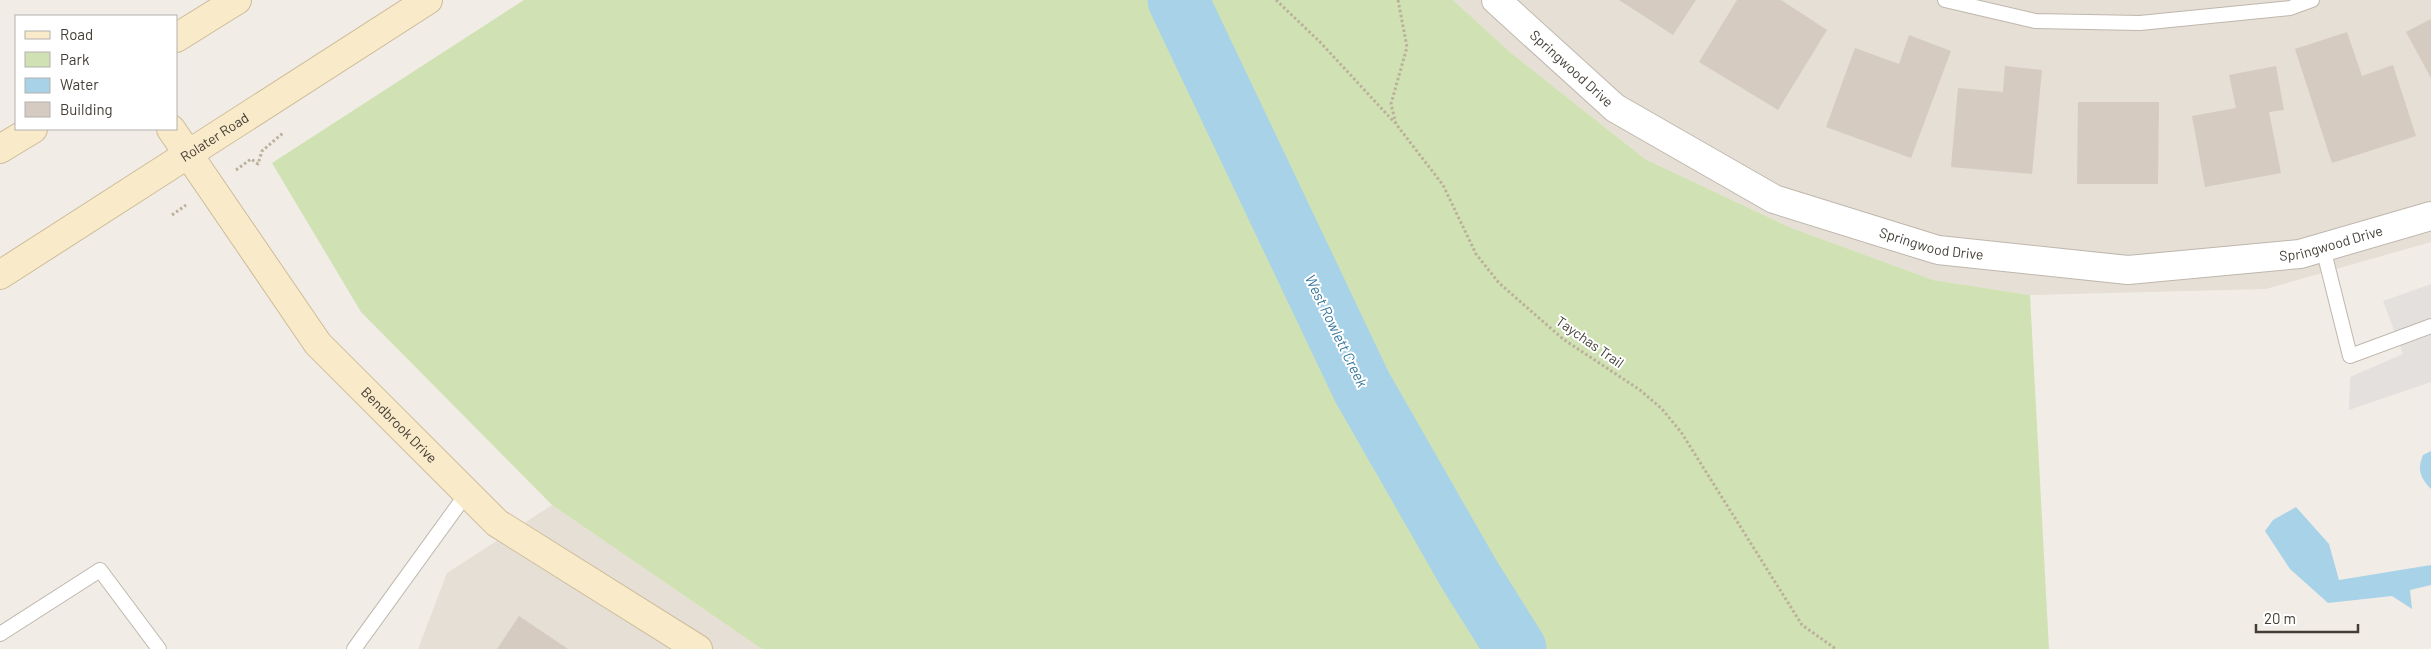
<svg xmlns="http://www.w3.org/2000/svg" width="2431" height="649" font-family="Barlow,sans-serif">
	<rect width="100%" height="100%" fill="#f1ede6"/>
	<path fill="#e5dfd5" d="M 1453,0 L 2431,0 L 2431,242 L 2266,289 L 2030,295 L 1933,280 L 1789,227 L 1645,159 L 1511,53 Z
		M 552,505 L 762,649 L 418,649 L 447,573 Z"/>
	<path fill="#d0e2b3" d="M 524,0 L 1453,0 L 1511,53 L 1645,159 L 1789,227 L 1933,280 L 2030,295 L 2049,649 L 762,649 L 552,505 L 361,312 L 272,163 Z"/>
	<path fill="#e3e0de" d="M 2431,284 L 2431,382 L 2349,410 L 2350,377 L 2403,354 L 2383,301 Z"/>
	<path fill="#a8d2e8" d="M 2431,451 L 2431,489 C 2420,478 2417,469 2423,455 Z
		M 2296,507 L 2329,544 L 2339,580 L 2431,565 L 2431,585 L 2410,590 L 2412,609 L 2392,596 L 2328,603 L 2290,569 L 2265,531 L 2273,520 Z"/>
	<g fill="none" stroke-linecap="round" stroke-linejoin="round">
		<path stroke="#a8d2e8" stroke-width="61" d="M 1178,0 L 1362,387 L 1469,574 L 1516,649"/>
	</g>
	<path fill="#d5cbc0" d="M 1619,0 L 1696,0 L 1673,35 Z
		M 1737,0 L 1781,0 L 1827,30 L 1778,110 L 1699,62 Z
		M 2431,19 L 2431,78 L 2406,32 Z
		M 2347,32 L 2362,76 L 2393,65 L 2416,136 L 2332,163 L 2295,49 Z
		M 1909,35 L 1951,51 L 1911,158 L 1826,127 L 1855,48 L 1899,64 Z
		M 2005,66 L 2042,70 L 2032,174 L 1951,167 L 1958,88 L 2003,92 Z
		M 2276,66 L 2284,110 L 2269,112 L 2281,173 L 2205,187 L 2192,116 L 2236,108 L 2229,75 Z
		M 2078,102 L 2159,102 L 2158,184 L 2077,184 Z
		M 519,616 L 568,649 L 497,649 Z"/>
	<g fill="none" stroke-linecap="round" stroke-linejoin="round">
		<g stroke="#bfb7ad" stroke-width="16">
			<path id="lane" d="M 1945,0 L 2035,21 L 2140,23 L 2290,8 L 2312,0
				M 2323,248 L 2350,356 L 2431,326
				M 0,634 L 100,570 L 159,649
				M 354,649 L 467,493"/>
		</g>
		<g stroke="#bfb7ad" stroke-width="30">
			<g id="street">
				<path id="s1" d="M 1496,0 L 1615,108 L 1774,199 L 1938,250 L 2128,270 L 2300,254 L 2431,216"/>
			</g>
		</g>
		<g stroke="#cdbc9a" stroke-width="30">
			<g id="secondary">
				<path d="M 176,38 L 237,0"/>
				<path id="s2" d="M 171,129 L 318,344 L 497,523 L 698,649"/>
				<path d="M 0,149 L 33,129"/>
				<path id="s3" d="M 0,275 L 428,0"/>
			</g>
		</g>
		<path stroke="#bcaf9c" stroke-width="3" stroke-dasharray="2.5 2.5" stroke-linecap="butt" d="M 1276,0 L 1320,42 L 1395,123
			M 1398,0 L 1407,47 L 1391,104 L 1396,124 L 1443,185 L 1476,254 L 1499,283 L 1563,339 L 1640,390 L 1662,409 L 1681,432 L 1802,625 L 1836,649
			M 236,170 L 251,159 L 258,164 L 262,151 L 283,133
			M 172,215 L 186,205"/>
		<use href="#lane" stroke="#fff" stroke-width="14"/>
		<use href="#street" stroke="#fff" stroke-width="28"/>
		<use href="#secondary" stroke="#f9eac9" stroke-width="28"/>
	</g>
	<g text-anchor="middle" stroke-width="4" stroke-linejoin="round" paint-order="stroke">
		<g font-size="14" fill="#433d36" stroke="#fff">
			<text dy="5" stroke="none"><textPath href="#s1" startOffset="102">Springwood Drive</textPath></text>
			<text dy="5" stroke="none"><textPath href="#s3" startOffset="255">Rolater Road</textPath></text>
			<text dy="5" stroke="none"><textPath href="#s1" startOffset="912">Springwood Drive</textPath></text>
			<text dy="5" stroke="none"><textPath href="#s1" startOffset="508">Springwood Drive</textPath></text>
			<text transform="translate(1590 342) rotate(35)" y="5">Taychas Trail</text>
			<text dy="5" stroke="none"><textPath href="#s2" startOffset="375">Bendbrook Drive</textPath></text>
		</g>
		<g font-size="15" font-style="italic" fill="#38799d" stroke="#fff">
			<text transform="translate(1336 331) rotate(64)" y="5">West Rowlett Creek</text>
		</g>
	</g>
	<rect x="15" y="15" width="162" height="115" fill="#ffffff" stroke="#b4b1af"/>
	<rect x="25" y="31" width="25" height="8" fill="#f9eac9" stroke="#b4b1af"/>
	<text x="60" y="40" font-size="15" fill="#433d36">Road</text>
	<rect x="25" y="52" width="25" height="15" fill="#d0e2b3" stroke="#b4b1af"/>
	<text x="60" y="65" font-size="15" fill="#433d36">Park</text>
	<rect x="25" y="78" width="25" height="15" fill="#a8d2e8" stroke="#b4b1af"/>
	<text x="60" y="90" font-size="15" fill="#433d36">Water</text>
	<rect x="25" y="102" width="25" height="15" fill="#d5cbc0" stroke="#b4b1af"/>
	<text x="60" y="115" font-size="15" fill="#433d36">Building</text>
	<path d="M2256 624v8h102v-8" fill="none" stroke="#433d36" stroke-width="2.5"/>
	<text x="2264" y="624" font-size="15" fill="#433d36" stroke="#ffffff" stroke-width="4" paint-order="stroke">20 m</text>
</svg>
